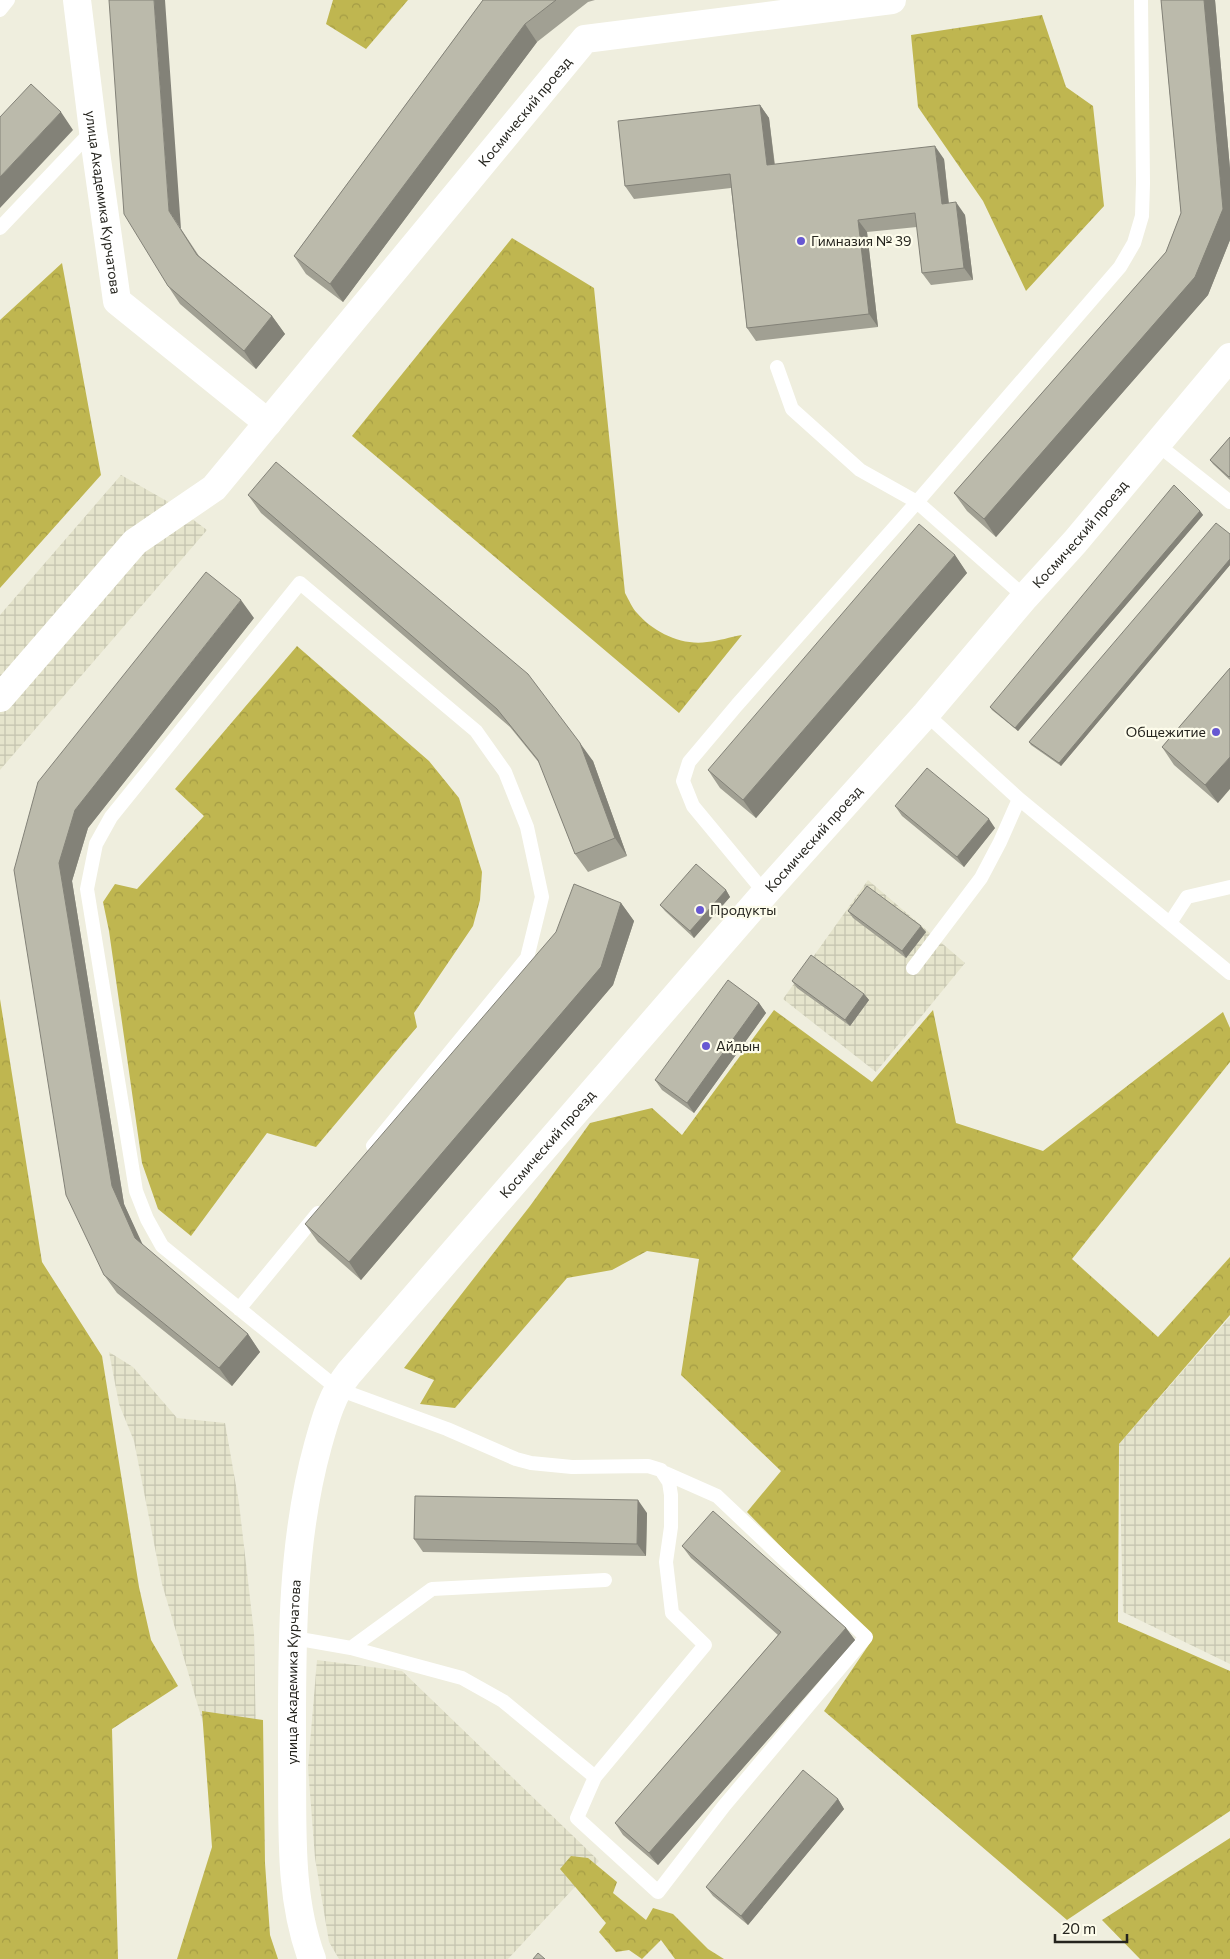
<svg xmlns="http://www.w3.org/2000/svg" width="1230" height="1959" font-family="Commissioner,sans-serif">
	<defs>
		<pattern id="industrial-grid" width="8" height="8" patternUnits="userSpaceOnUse" patternTransform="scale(1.25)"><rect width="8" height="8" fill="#e5e4cc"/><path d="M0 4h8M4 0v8" fill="none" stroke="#c4c3af"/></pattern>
		<pattern id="forest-crowns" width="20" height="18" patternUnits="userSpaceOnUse" patternTransform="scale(1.25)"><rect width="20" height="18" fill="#bfb650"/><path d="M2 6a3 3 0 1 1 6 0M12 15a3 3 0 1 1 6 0" fill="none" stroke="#a49c45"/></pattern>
	</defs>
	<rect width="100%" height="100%" fill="#efeede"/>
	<path fill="url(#industrial-grid)" d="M 121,475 L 172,504 L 207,530 L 0,770 L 0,615 Z
		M 868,880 L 965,963 L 876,1072 L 783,999 Z
		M 1230,1317 L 1230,1664 L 1123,1612 L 1119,1444 Z
		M 109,1352 L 133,1367 L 177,1418 L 225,1423 L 239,1503 L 254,1633 L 258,1846 L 239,1845 L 162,1584 L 134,1441 L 119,1404 Z
		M 317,1660 L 402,1671 L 599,1861 L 508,1959 L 339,1959 L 329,1942 L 315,1858 L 308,1767 Z"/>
	<path fill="url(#forest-crowns)" d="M 333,0 L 408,0 L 366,49 L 326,24 Z
		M 1042,15 L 1066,87 L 1093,106 L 1104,206 L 1026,291 L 983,201 L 918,107 L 911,35 Z
		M 512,238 L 594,288 L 625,593 C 629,600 632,608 637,613 C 653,632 682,646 707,642 C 719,641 730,637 742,635 L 679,713 L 352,436 Z
		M 62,263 L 101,475 L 0,588 L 0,320 Z
		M 297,646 L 429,761 L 459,798 L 482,872 L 480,900 L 473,926 L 414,1013 L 417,1027 L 316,1147 L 267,1133 L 191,1236 L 158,1209 L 142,1163 L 109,931 L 103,902 L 115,884 L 137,889 L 204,816 L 175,789 Z
		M 0,999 L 42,1262 L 102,1356 L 139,1587 L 151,1640 L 178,1686 L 112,1729 L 118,1959 L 0,1959 Z
		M 774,1010 L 872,1082 L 933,1010 L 956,1123 L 1043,1151 L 1223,1012 L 1230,1028 L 1230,1062 L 1072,1259 L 1158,1337 L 1230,1257 L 1230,1315 L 1119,1444 L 1118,1622 L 1230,1671 L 1230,1811 L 1067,1920 L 824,1711 L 872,1640 L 747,1512 L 781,1471 L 681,1375 L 699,1259 L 647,1251 L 612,1270 L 567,1278 L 455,1408 L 420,1404 L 434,1380 L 404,1368 L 530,1206 L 590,1123 L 652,1108 L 682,1135 Z
		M 202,1711 L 263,1720 L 265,1863 L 270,1935 L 278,1959 L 177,1959 L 212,1847 Z
		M 1230,1838 L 1230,1959 L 1140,1959 L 1102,1920 Z
		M 571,1856 L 588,1858 L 617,1882 L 613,1893 L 646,1920 L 653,1908 L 673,1914 L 708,1949 L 724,1959 L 675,1959 L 661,1940 L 642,1959 L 629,1950 L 616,1952 L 599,1932 L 606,1923 L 560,1869 Z"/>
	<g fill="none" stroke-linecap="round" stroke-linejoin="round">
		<path stroke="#fff" stroke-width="14" d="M 0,10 L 8,0
			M 0,228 L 92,131
			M 777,367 L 792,409 L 860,470 L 917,502 L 1025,597
			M 1158,445 L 1230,502
			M 1019,799 L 1230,973
			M 765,893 L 693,806 L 683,781 L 689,762 L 737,705 L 917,502 L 1120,267 L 1134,243 L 1142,216 L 1143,183 L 1141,0
			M 1170,923 L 1187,897 L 1230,887
			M 913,968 L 981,878 L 1000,842 L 1019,799 L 926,714
			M 239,1309 L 318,1213
			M 294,1638 L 351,1648 L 462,1678 L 503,1701 L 595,1777 L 705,1645 L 672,1613 L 666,1562 L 671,1527 L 671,1495 L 669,1482 L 661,1470 L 648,1466 L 572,1467 L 531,1463 L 516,1459 L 447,1429 L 338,1389 L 162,1246 L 147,1219 L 136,1191 L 87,889 L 96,844 L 111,817 L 300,583 L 476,731 L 505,772 L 527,827 L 542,897 L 527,958 L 373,1146
			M 351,1648 L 432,1589 L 605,1580
			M 595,1777 L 577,1818 L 658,1892 L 724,1806 L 866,1637 L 717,1496 L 665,1473"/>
		<g stroke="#fff" stroke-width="28">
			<path id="s1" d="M 77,0 L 93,131 L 117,301 L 268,423"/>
			<path id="s2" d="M 0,698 L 135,542 L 214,488 L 585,39 L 892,0"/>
			<path id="s3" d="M 312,1959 C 288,1895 293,1824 292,1757 C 292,1654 290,1546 318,1445 C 325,1420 332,1394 349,1373 L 765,893 L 926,714 L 1025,597 L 1075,542 L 1230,357"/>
		</g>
	</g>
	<path fill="#a1a093" d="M 483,0 L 595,0 L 588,2 L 537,42 L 343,302 L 306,274 L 294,256 Z
		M 1161,0 L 1215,0 L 1230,169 L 1230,240 L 1208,295 L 996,537 L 967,511 L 954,493 L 1166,252 L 1181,213 Z
		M 760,105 L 769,118 L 775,165 L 944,159 L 949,203 L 965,215 L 973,280 L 931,285 L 922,273 L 917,227 L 867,232 L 878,327 L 756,341 L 747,328 L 731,188 L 634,199 L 625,186 Z
		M 181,229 L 199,256 L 272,316 L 285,334 L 256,369 L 180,304 L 168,286 Z
		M 1230,437 L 1230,480 L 1213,464 L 1210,460 Z
		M 248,495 L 593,761 L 627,856 L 588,872 L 575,854 L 540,764 L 510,727 L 261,513 Z
		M 1200,511 L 1203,515 L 1018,731 L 992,710 L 990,707 Z
		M 1230,534 L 1230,565 L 1061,766 L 1031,745 L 1029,742 Z
		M 955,555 L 967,573 L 756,818 L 720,788 L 708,770 Z
		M 254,618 L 88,828 L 72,881 L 124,1204 L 142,1245 L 248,1334 L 260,1352 L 232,1386 L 117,1293 L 104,1275 L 38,782 Z
		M 1230,668 L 1218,803 L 1174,765 L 1162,747 Z
		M 895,806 L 995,828 L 964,867 L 902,816 Z
		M 726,890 L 730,897 L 694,938 L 665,911 L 660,905 Z
		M 621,903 L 634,921 L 613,985 L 361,1280 L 318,1242 L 305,1224 Z
		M 848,911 L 926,932 L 906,958 L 853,918 Z
		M 792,981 L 864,994 L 869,1000 L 850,1026 L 797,988 Z
		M 759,1003 L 766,1013 L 694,1113 L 662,1090 L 655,1080 Z
		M 647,1513 L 646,1556 L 423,1552 L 414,1539 Z
		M 682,1546 L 846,1628 L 855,1640 L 658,1865 L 623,1835 L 615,1823 L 778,1635 L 691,1558 Z
		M 838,1799 L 844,1809 L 748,1925 L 713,1896 L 706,1887 Z"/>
	<path fill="#838278" d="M 154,0 L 165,0 L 181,229 L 210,273 L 169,211 Z
		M 1204,0 L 1215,0 L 1230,169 L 1230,240 L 1208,295 L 996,537 L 984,519 L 1223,209 Z
		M 525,24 L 537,42 L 343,302 L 330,284 Z
		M 760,105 L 769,118 L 776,178 L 767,165 Z
		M 61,112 L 73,130 L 0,208 L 0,177 Z
		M 935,146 L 944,159 L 950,217 L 942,204 Z
		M 956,202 L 965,215 L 973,280 L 964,268 Z
		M 858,220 L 867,232 L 878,327 L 869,314 Z
		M 272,316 L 285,334 L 256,369 L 244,351 Z
		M 1200,511 L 1203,515 L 1018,731 L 1015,728 Z
		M 955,555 L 967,573 L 756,818 L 743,800 Z
		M 1230,559 L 1230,565 L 1061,766 L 1059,763 Z
		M 241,600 L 254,618 L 88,828 L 72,881 L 124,1204 L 148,1256 L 135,1238 L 112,1186 L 59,863 L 75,810 Z
		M 580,743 L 593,761 L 627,856 L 615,838 Z
		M 1230,757 L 1230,789 L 1218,803 L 1205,785 Z
		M 989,819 L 995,828 L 964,867 L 957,857 Z
		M 726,890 L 730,897 L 694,938 L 690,931 Z
		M 621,903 L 634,921 L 613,985 L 361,1280 L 349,1262 Z
		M 921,926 L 926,932 L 906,958 L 902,951 Z
		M 864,994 L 869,1000 L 850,1026 L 845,1020 Z
		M 759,1003 L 766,1013 L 694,1113 L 687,1103 Z
		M 248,1334 L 260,1352 L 232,1386 L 219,1368 Z
		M 638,1500 L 647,1513 L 646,1556 L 637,1544 Z
		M 846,1628 L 855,1640 L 658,1865 L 649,1853 Z
		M 838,1799 L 844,1809 L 748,1925 L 741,1916 Z"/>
	<path fill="#bbbaab" stroke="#838278" d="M 109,0 L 154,0 L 169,211 L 197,255 L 272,316 L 244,351 L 168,286 L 124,214 Z
		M 483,0 L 556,0 L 525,24 L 330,284 L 294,256 Z
		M 1161,0 L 1204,0 L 1223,209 L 1195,277 L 984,519 L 954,493 L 1166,252 L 1181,213 Z
		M 31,84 L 61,112 L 0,177 L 0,117 Z
		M 760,105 L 767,165 L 935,146 L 942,204 L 956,202 L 964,268 L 922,273 L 915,213 L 858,220 L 869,314 L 747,328 L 730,174 L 625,186 L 618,121 Z
		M 1230,437 L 1230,476 L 1229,477 L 1210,460 Z
		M 276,462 L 528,674 L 580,743 L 615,838 L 575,854 L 538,760 L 497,709 L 248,495 Z
		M 1174,485 L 1200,511 L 1015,728 L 990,707 Z
		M 1216,523 L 1230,534 L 1230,559 L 1059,763 L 1029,742 Z
		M 919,524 L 955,555 L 743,800 L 708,770 Z
		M 206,572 L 241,600 L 75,810 L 59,863 L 112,1186 L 135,1238 L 248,1334 L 219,1368 L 104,1275 L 66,1195 L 14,870 L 38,782 Z
		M 1230,668 L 1230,757 L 1205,785 L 1162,747 Z
		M 927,768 L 989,819 L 957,857 L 895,806 Z
		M 696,864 L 726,890 L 690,931 L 660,905 Z
		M 574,884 L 621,903 L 601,967 L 349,1262 L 305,1224 L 556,932 Z
		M 867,886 L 921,926 L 902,951 L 848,911 Z
		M 811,955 L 864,994 L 845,1020 L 792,981 Z
		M 728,980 L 759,1003 L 687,1103 L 655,1080 Z
		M 415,1496 L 638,1500 L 637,1544 L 414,1539 Z
		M 713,1511 L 846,1628 L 649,1853 L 615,1823 L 781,1632 L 682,1546 Z
		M 803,1770 L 838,1799 L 741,1916 L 706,1887 Z
		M 538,1953 L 545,1959 L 533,1959 Z"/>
	<g fill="#6758d2" stroke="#fdfceb" stroke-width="2">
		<circle cx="801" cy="241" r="5"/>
		<circle cx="1216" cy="732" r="5"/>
		<circle cx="700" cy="910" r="5"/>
		<circle cx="706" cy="1046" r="5"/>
	</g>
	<g text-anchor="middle" stroke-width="4.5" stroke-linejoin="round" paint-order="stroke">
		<g font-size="14" fill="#25241e" stroke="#fdfceb">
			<text dy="5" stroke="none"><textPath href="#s2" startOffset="790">Космический проезд</textPath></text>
			<text dy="5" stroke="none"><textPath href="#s1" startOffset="204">улица Академика Курчатова</textPath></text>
			<text dy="5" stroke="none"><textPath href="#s3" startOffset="1710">Космический проезд</textPath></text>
			<text dy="5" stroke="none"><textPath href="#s3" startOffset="1305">Космический проезд</textPath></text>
			<text dy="5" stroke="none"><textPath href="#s3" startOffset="900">Космический проезд</textPath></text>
			<text dy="5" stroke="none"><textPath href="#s3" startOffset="289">улица Академика Курчатова</textPath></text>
		</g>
		<g font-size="14" fill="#25241e" stroke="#fdfceb" text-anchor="start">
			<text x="811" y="246">Гимназия № 39</text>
			<text x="1206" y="737" text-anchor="end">Общежитие</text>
			<text x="710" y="915">Продукты</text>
			<text x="716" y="1051">Айдын</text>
		</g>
	</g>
	<path d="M1055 1934v8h72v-8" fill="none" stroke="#25241e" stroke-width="2.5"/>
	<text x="1062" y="1934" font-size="15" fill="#25241e" stroke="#fdfceb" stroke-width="4" paint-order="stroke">20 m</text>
</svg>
